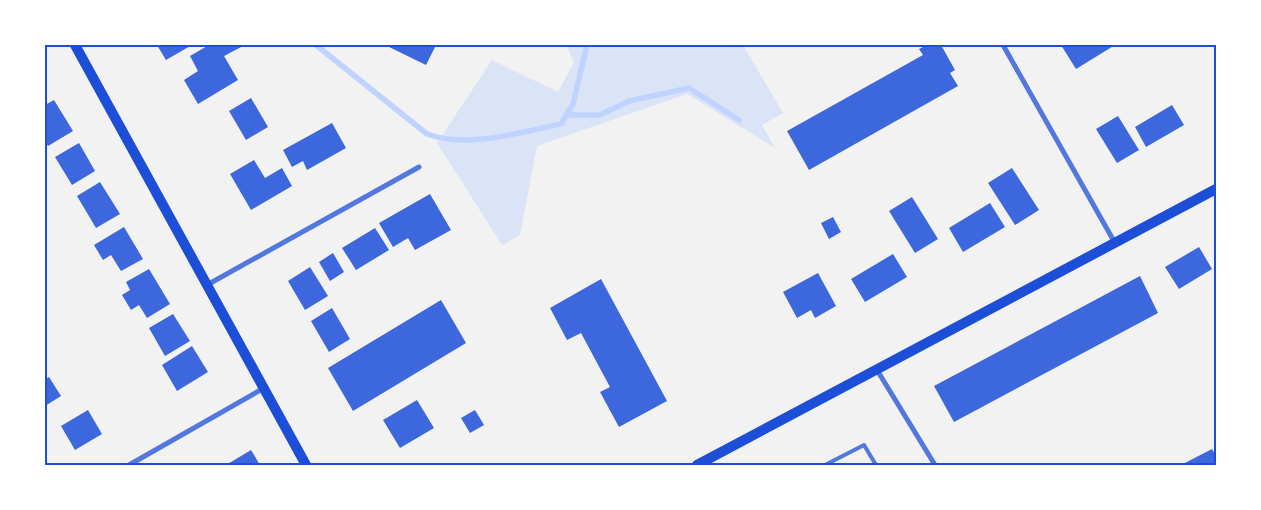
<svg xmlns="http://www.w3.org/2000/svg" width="1261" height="510" font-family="'PT Sans Narrow',sans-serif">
	<rect width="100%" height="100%" fill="#f2f2f2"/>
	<path fill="#dbe4f7" d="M 566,45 L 743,45 L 783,113 L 762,125 L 775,148 L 687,94 L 537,146 L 520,235 L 502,245 L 437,143 L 492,60 L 558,92 L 574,62 Z"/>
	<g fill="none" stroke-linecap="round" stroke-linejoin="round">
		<path stroke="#bfd3fe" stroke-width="5.5" d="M 316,45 L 427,134 C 466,149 521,132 561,124 L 573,104 L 587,45
			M 566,115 L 600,115 L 629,101 L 689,88 L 739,120"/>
	</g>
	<path fill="#3d67dc" d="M 157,45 L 192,45 L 166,60 Z
		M 209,45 L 245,45 L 224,56 L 238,80 L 198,104 L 184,80 L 198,71 L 190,56 Z
		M 385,45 L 436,45 L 426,65 Z
		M 927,45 L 941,45 L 955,70 L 950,73 L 958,86 L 809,170 L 787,131 L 923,55 L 919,49 Z
		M 1061,45 L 1115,45 L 1076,69 Z
		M 251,98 L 268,127 L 246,140 L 229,111 Z
		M 54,100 L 73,131 L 48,146 L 45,142 L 45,105 Z
		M 1172,105 L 1184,125 L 1146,147 L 1135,127 Z
		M 1118,116 L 1139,150 L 1117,163 L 1096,129 Z
		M 332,123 L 346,148 L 307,170 L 303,161 L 292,167 L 283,150 Z
		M 79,143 L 95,171 L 72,185 L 55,157 Z
		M 254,160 L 265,178 L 282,168 L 292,186 L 251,210 L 230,174 Z
		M 1012,168 L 1039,210 L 1015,225 L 988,183 Z
		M 100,182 L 120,214 L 96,228 L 77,196 Z
		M 430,194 L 451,230 L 415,250 L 408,238 L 393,247 L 379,223 Z
		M 912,197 L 938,239 L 915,253 L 889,211 Z
		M 990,203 L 1005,227 L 963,252 L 949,228 Z
		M 833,217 L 841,232 L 829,239 L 821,223 Z
		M 124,227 L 143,259 L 121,271 L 111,255 L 103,260 L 94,245 Z
		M 375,228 L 389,250 L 356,270 L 342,248 Z
		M 1199,247 L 1212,269 L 1179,289 L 1165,267 Z
		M 333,253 L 344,272 L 330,281 L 319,262 Z
		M 893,254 L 907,277 L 865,302 L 851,279 Z
		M 310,267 L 328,296 L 305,310 L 288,281 Z
		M 149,269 L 170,304 L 147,318 L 139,305 L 131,310 L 122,295 L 130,290 L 126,282 Z
		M 818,273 L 836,306 L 815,318 L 811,310 L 797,318 L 783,292 Z
		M 1140,276 L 1158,313 L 954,422 L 934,386 Z
		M 601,279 L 667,401 L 619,427 L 600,392 L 610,387 L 581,333 L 567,340 L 550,308 Z
		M 441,300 L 466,343 L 353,411 L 328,368 Z
		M 332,308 L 350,339 L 329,352 L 311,321 Z
		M 173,314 L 190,341 L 165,356 L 149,328 Z
		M 192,346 L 208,372 L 177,391 L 162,365 Z
		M 49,377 L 61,396 L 45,406 L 45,379 Z
		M 417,400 L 434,428 L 400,448 L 383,420 Z
		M 88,410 L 102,434 L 75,450 L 61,426 Z
		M 475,410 L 484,425 L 470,433 L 461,418 Z
		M 1212,449 L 1216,456 L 1216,465 L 1181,465 Z
		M 251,450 L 260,465 L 226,465 Z"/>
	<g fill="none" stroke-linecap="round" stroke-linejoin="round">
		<path stroke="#5277de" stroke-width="4" d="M 825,465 L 864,445 L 876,465"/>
		<path stroke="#5277de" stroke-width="5" d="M 1003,45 L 1115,243
			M 207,285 L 419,167
			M 877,370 L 935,465
			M 129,465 L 264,388"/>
		<path stroke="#1d4ed8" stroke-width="10" d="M 75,45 L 306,465
			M 697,465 L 1216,189"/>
	</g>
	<rect width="1261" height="510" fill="none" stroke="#ffffff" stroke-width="92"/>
	<rect x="46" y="46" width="1169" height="418" fill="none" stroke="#1d4ed8" stroke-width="2"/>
</svg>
